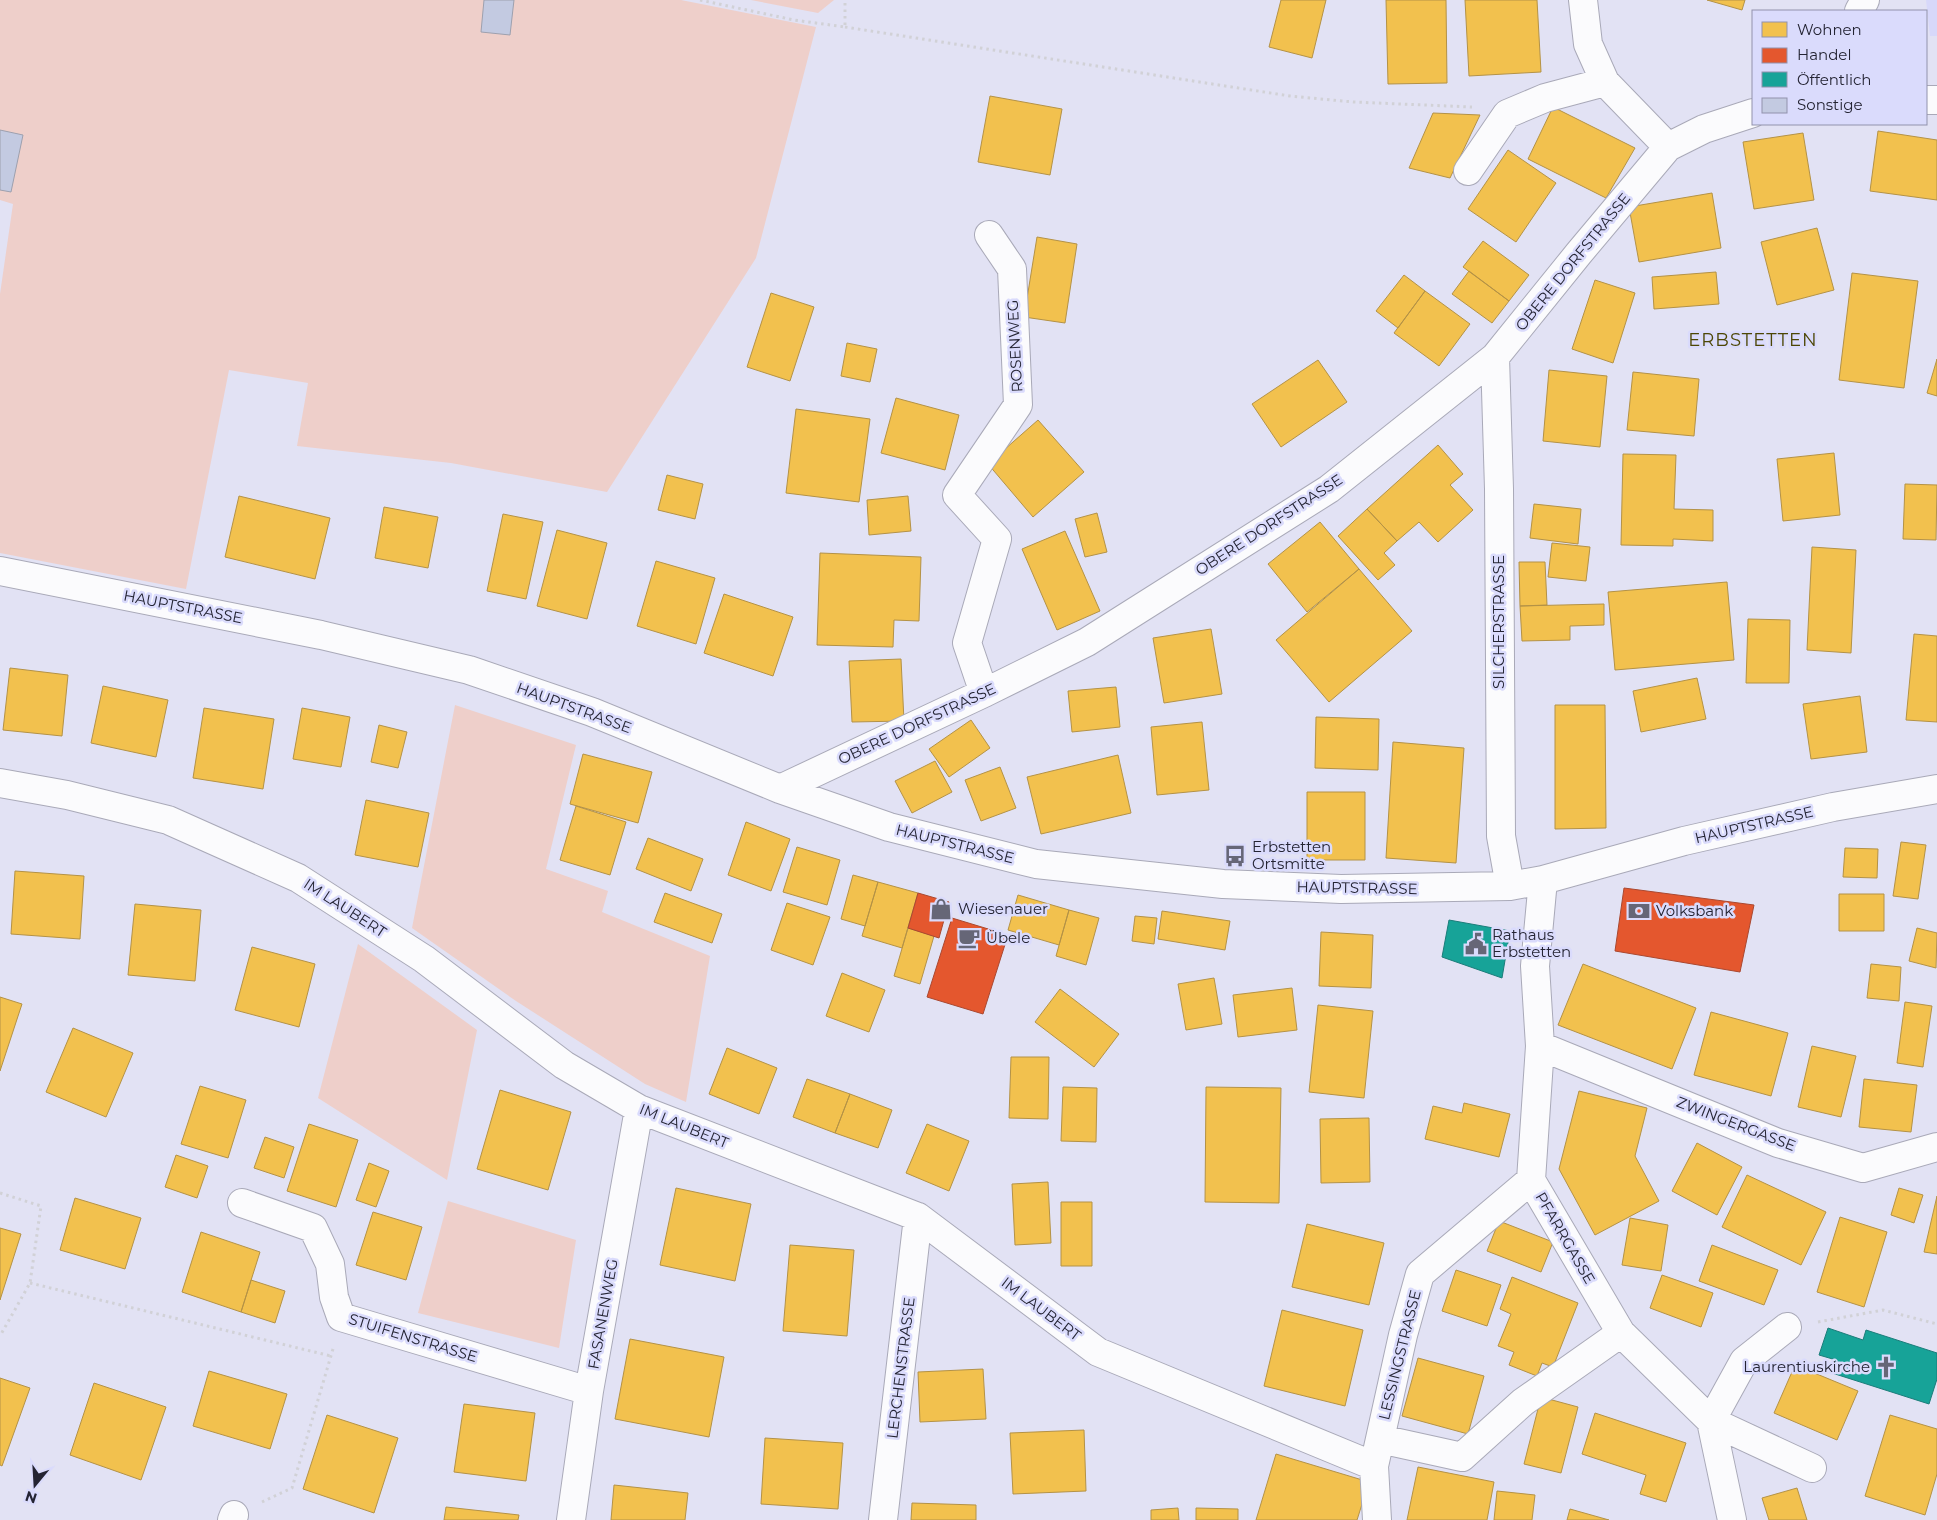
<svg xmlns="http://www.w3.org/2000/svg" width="1937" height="1520" font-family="Montserrat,sans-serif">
	<rect width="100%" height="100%" fill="#e2e2f4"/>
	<path fill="#d7d8fa" d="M 1926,0 L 1937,0 L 1937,36 L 1930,36 Z"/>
	<path fill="#eecfca" d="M 0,0 L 681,0 L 816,27 L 756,258 L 607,492 L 451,463 L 297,446 L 308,383 L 229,370 L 186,589 L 0,553 L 0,294 L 13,204 L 0,200 Z
		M 751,0 L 834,0 L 818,13 Z
		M 455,705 L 576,745 L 546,869 L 608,891 L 602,912 L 710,956 L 686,1102 L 645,1084 L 516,1001 L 412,928 Z
		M 358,944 L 477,1030 L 447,1180 L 318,1098 Z
		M 448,1201 L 576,1240 L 559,1348 L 418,1313 Z"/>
	<path fill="#f2c14e" stroke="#b49246" d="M 1281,0 L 1326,0 L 1312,58 L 1269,47 Z
		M 1386,0 L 1446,0 L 1447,83 L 1388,84 Z
		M 1465,0 L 1537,0 L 1541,72 L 1469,76 Z
		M 1707,0 L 1745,0 L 1742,10 Z
		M 990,96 L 1062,109 L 1050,175 L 978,162 Z
		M 1553,107 L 1635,148 L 1606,198 L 1528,159 Z
		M 1433,113 L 1480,115 L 1450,178 L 1409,168 Z
		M 1878,131 L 1937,140 L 1937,200 L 1870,191 Z
		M 1803,133 L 1814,200 L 1754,209 L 1743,142 Z
		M 1508,150 L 1556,183 L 1516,242 L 1468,209 Z
		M 1712,193 L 1721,248 L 1639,262 L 1629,207 Z
		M 1817,228 L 1834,290 L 1777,305 L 1761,242 Z
		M 1037,237 L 1077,244 L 1065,323 L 1024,317 Z
		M 1483,241 L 1529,275 L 1509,301 L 1463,267 Z
		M 1469,271 L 1509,301 L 1492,323 L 1452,294 Z
		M 1716,272 L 1719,304 L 1654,309 L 1652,277 Z
		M 1852,273 L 1918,281 L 1904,388 L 1839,380 Z
		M 1404,275 L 1425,291 L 1398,328 L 1376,311 Z
		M 1595,280 L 1635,293 L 1613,363 L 1572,349 Z
		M 1425,291 L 1470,324 L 1439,366 L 1394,333 Z
		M 771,293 L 814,307 L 790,381 L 747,367 Z
		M 847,343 L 877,349 L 870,382 L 841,376 Z
		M 1937,359 L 1937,396 L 1927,393 Z
		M 1318,360 L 1347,402 L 1281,447 L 1252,404 Z
		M 1549,370 L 1607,376 L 1600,447 L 1543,441 Z
		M 1633,372 L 1699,379 L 1694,436 L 1627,430 Z
		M 896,398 L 959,415 L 945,470 L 881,453 Z
		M 796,409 L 870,419 L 859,502 L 786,493 Z
		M 1038,420 L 1084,472 L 1033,517 L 988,464 Z
		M 1438,445 L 1463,474 L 1450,485 L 1473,510 L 1438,542 L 1419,522 L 1397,541 L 1367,509 Z
		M 1834,453 L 1840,515 L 1783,521 L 1777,459 Z
		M 1623,454 L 1676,455 L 1674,509 L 1713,510 L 1713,541 L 1673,539 L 1673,546 L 1621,545 Z
		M 667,475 L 703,484 L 695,519 L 658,510 Z
		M 1905,484 L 1937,485 L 1936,540 L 1903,539 Z
		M 239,496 L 330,518 L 315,579 L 225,557 Z
		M 908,496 L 911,531 L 869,535 L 867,500 Z
		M 1534,504 L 1581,509 L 1578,544 L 1530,538 Z
		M 384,507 L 438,517 L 428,568 L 375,558 Z
		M 1367,509 L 1397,541 L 1384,553 L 1395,565 L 1378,580 L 1338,536 Z
		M 1097,513 L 1107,552 L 1085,557 L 1075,519 Z
		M 503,514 L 543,522 L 526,599 L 487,591 Z
		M 1320,522 L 1359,569 L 1307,612 L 1268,564 Z
		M 557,530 L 607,543 L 587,619 L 537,606 Z
		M 1065,531 L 1100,611 L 1057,630 L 1022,549 Z
		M 1552,543 L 1590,547 L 1586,581 L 1548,577 Z
		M 1812,547 L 1856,550 L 1851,653 L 1807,650 Z
		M 820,553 L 921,557 L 919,621 L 894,620 L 893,647 L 817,645 Z
		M 656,561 L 715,578 L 696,644 L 637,626 Z
		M 1519,562 L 1545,562 L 1547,605 L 1520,606 Z
		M 1359,569 L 1412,631 L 1329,702 L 1276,640 Z
		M 1727,582 L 1734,660 L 1615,670 L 1608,592 Z
		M 724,594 L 793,617 L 773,676 L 704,653 Z
		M 1604,604 L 1604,625 L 1570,626 L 1570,640 L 1522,641 L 1520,606 Z
		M 1748,619 L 1790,620 L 1789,683 L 1746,683 Z
		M 1211,629 L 1222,694 L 1164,703 L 1153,638 Z
		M 1914,634 L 1937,636 L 1937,722 L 1906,720 Z
		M 901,659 L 904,721 L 852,722 L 849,661 Z
		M 10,668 L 68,675 L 62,736 L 3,730 Z
		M 1697,678 L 1706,719 L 1641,732 L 1633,691 Z
		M 103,686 L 168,700 L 156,757 L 91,743 Z
		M 1116,687 L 1120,727 L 1072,732 L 1068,691 Z
		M 1860,696 L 1867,752 L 1811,759 L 1803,704 Z
		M 1555,705 L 1605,705 L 1606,828 L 1555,829 Z
		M 204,708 L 274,719 L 263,789 L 193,778 Z
		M 302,708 L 350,717 L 341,767 L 293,759 Z
		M 1316,717 L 1379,719 L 1378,770 L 1315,768 Z
		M 971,720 L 990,748 L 949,777 L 929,749 Z
		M 1202,722 L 1209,790 L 1157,795 L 1151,727 Z
		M 379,725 L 407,732 L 398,768 L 371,762 Z
		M 1393,742 L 1464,748 L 1456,863 L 1386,858 Z
		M 583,754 L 652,772 L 638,823 L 570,804 Z
		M 1118,755 L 1131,813 L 1041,834 L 1027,777 Z
		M 935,761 L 952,792 L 912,813 L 895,781 Z
		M 1000,767 L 1016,808 L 981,821 L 965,780 Z
		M 1307,792 L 1365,792 L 1365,860 L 1307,860 Z
		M 366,800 L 429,813 L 418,867 L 355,855 Z
		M 576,806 L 626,822 L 610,875 L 560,860 Z
		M 746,822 L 790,839 L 771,891 L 728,875 Z
		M 648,838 L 703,859 L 691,891 L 636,869 Z
		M 1901,842 L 1926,845 L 1918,899 L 1893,896 Z
		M 797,847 L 840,860 L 827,905 L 783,892 Z
		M 1845,848 L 1878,849 L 1877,878 L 1843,877 Z
		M 15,871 L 84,876 L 80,939 L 11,934 Z
		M 853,875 L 878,882 L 865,926 L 841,919 Z
		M 878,882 L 918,893 L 902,948 L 862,936 Z
		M 665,893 L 722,914 L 712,943 L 654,922 Z
		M 1839,894 L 1884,894 L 1884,931 L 1839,931 Z
		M 1018,895 L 1069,910 L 1059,945 L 1008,930 Z
		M 787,903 L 830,917 L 813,965 L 771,950 Z
		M 135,904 L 201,910 L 195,981 L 128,975 Z
		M 1069,910 L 1099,918 L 1086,965 L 1056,956 Z
		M 1162,911 L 1230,921 L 1225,950 L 1158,939 Z
		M 1135,916 L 1157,918 L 1154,944 L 1132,941 Z
		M 908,928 L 934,936 L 920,984 L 894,976 Z
		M 1917,928 L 1937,933 L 1936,968 L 1909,961 Z
		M 1321,932 L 1373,935 L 1371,988 L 1319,986 Z
		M 252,947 L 315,964 L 299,1027 L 235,1010 Z
		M 1583,964 L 1696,1008 L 1672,1069 L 1558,1025 Z
		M 1871,964 L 1901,967 L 1899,1001 L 1867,998 Z
		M 842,973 L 885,990 L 869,1032 L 826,1016 Z
		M 1214,978 L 1222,1024 L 1186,1030 L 1178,984 Z
		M 1292,988 L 1297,1030 L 1238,1037 L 1233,995 Z
		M 1060,989 L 1119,1034 L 1094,1067 L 1035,1022 Z
		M 0,997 L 22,1004 L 0,1071 Z
		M 1905,1002 L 1932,1006 L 1923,1067 L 1897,1063 Z
		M 1318,1005 L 1373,1011 L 1364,1098 L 1309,1092 Z
		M 1711,1012 L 1788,1033 L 1771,1096 L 1694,1075 Z
		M 73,1028 L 133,1053 L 106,1117 L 46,1092 Z
		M 1812,1046 L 1856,1056 L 1841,1117 L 1798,1107 Z
		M 727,1048 L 777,1068 L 759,1114 L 709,1094 Z
		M 1011,1057 L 1049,1057 L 1048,1119 L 1009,1118 Z
		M 807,1079 L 850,1094 L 835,1133 L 793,1117 Z
		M 1864,1079 L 1917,1085 L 1911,1132 L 1859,1127 Z
		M 200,1086 L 246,1100 L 228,1158 L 181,1144 Z
		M 1063,1087 L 1097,1088 L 1096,1142 L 1061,1141 Z
		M 1206,1087 L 1281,1088 L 1279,1203 L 1205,1202 Z
		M 500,1090 L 571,1112 L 548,1190 L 477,1169 Z
		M 1579,1091 L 1647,1108 L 1635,1156 L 1659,1201 L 1595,1235 L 1559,1169 Z
		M 850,1094 L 892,1110 L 878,1148 L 835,1133 Z
		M 1464,1103 L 1510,1114 L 1499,1157 L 1425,1139 L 1433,1106 L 1462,1113 Z
		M 1369,1118 L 1370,1182 L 1321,1183 L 1320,1119 Z
		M 309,1124 L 358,1140 L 336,1207 L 287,1191 Z
		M 927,1124 L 969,1141 L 949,1191 L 906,1173 Z
		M 265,1137 L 294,1147 L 284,1178 L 254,1168 Z
		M 1697,1143 L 1742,1167 L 1717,1215 L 1672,1191 Z
		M 176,1155 L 208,1166 L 197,1198 L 165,1187 Z
		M 369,1163 L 389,1171 L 376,1207 L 356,1200 Z
		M 1747,1175 L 1826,1212 L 1801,1265 L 1722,1227 Z
		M 1048,1182 L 1051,1243 L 1015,1245 L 1012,1184 Z
		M 676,1188 L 751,1204 L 735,1281 L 660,1265 Z
		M 1899,1188 L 1923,1195 L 1914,1223 L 1891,1215 Z
		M 1937,1196 L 1937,1254 L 1924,1252 Z
		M 75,1198 L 141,1218 L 125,1269 L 60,1250 Z
		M 1061,1202 L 1092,1202 L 1092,1266 L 1061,1266 Z
		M 373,1212 L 422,1227 L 406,1280 L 356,1265 Z
		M 1840,1217 L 1887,1232 L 1864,1307 L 1817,1292 Z
		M 1630,1218 L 1668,1225 L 1661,1271 L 1622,1265 Z
		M 1499,1221 L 1553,1242 L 1541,1272 L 1487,1251 Z
		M 1307,1224 L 1384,1243 L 1369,1305 L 1292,1287 Z
		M 0,1228 L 21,1234 L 0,1300 Z
		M 201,1232 L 260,1252 L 241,1312 L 182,1292 Z
		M 790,1245 L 854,1250 L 847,1336 L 783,1331 Z
		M 1712,1245 L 1778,1270 L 1764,1305 L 1699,1281 Z
		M 1456,1270 L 1501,1285 L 1487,1326 L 1442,1311 Z
		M 1662,1275 L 1713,1293 L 1701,1327 L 1650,1308 Z
		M 1512,1277 L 1578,1303 L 1553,1367 L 1542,1363 L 1537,1376 L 1509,1365 L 1514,1352 L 1498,1346 L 1511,1314 L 1500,1309 Z
		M 251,1280 L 285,1291 L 275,1323 L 241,1312 Z
		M 1282,1310 L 1363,1330 L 1345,1406 L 1264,1386 Z
		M 630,1339 L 724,1357 L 709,1437 L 615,1419 Z
		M 1418,1358 L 1484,1376 L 1468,1434 L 1402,1416 Z
		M 1795,1365 L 1858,1391 L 1837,1440 L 1774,1413 Z
		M 983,1369 L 986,1419 L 920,1422 L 918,1372 Z
		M 209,1371 L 287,1394 L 270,1449 L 193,1426 Z
		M 0,1378 L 30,1388 L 2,1466 L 0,1465 Z
		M 94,1383 L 166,1407 L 141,1480 L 70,1455 Z
		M 1541,1397 L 1578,1407 L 1561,1473 L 1524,1464 Z
		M 464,1404 L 535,1413 L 526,1481 L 454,1472 Z
		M 1595,1413 L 1686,1443 L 1666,1502 L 1640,1494 L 1646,1475 L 1582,1454 Z
		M 327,1415 L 398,1438 L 374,1513 L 303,1489 Z
		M 1890,1415 L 1937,1429 L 1937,1474 L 1925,1515 L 1865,1496 Z
		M 1084,1430 L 1086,1491 L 1013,1494 L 1010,1433 Z
		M 765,1438 L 843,1443 L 838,1509 L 761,1504 Z
		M 1276,1454 L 1369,1482 L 1357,1520 L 1256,1520 Z
		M 1418,1467 L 1494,1482 L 1487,1520 L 1407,1520 Z
		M 614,1485 L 688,1493 L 685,1520 L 611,1520 Z
		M 1797,1488 L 1807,1520 L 1769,1520 L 1762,1498 Z
		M 1497,1491 L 1535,1495 L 1532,1520 L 1494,1520 Z
		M 912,1503 L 976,1505 L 976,1520 L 911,1520 Z
		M 446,1507 L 519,1515 L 518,1520 L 444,1520 Z
		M 1178,1508 L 1179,1520 L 1151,1520 L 1151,1510 Z
		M 1196,1508 L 1238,1509 L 1238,1520 L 1196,1520 Z
		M 1570,1509 L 1609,1520 L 1567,1520 Z"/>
	<path fill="#e4572e" stroke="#aa4830" d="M 1624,888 L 1754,905 L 1740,972 L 1615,951 Z
		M 918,893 L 949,902 L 939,938 L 908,928 Z
		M 952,918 L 1008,935 L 983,1014 L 927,997 Z"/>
	<path fill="#17a398" stroke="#1b7d7a" d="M 1449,920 L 1510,931 L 1502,978 L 1442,957 Z
		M 1828,1328 L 1863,1340 L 1866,1330 L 1937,1353 L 1937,1379 L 1929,1404 L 1832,1373 L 1836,1360 L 1819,1355 Z"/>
	<path fill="#c3cae1" stroke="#9da0ae" d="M 484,0 L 514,0 L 510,35 L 481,32 Z
		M 0,130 L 23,135 L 11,192 L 0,190 Z"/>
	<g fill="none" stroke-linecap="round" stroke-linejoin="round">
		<g stroke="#a9a9b8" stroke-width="30">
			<path id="minor" d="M 1583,0 L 1588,44 L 1605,82 L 1668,147
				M 1859,11 L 1865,0
				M 1926,100 L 1937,100
				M 1468,171 L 1507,114 L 1545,98 L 1605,82
				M 1495,357 L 1499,489 L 1501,836 L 1510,886
				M 0,571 L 321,635 L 469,670 L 592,712 L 780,789 L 889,827 L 1036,864 L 1223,884 L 1341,889 L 1510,886 L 1543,880 L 1684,841 L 1833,807 L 1937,789
				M 984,693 L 967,643 L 997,539 L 957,495 L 1018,405 L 1012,269 L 989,235
				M 0,783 L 67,795 L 168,820 L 298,878 L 424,959 L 564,1065 L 639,1109 L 918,1217 L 1098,1352 L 1374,1466
				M 780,789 L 984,693 L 1087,642 L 1329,489 L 1495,357 L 1579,253 L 1668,147 L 1704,129 L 1753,113
				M 1543,880 L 1535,966 L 1540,1046 L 1531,1180 L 1621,1333 L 1711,1421 L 1732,1520
				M 1540,1046 L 1778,1143 L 1863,1168 L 1937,1147
				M 242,1203 L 313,1228 L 330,1264 L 334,1297 L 341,1317 L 589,1391
				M 1787,1327 L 1744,1361 L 1711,1421 L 1812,1468
				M 1380,1439 L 1462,1457 L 1523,1402 L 1621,1333
				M 232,1520 L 234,1515
				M 571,1520 L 589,1391 L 639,1109
				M 883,1520 L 918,1217
				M 1377,1520 L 1374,1466 L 1403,1335 L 1420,1274 L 1531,1180"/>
		</g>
		<path stroke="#d1d1d6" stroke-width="3" stroke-dasharray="2.5 4" stroke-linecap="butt" d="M 700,0 L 794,20 L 845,27 L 845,0
			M 845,27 L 1290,96 L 1353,102 L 1472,107
			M 0,1193 L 41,1206 L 30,1283 L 0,1336
			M 30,1283 L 331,1356
			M 1818,1322 L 1883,1310 L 1937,1324
			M 262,1502 L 292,1488 L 333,1349"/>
		<use href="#minor" stroke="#fbfbfd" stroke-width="28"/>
	</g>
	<defs>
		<g id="bus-bare" transform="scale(1.725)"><path d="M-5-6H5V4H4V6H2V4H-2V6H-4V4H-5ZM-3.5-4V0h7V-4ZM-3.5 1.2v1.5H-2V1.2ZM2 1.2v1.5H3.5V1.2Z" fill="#667" stroke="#dadbfc" stroke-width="2.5" paint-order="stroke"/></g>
		<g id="shop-bare" transform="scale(1.725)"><path d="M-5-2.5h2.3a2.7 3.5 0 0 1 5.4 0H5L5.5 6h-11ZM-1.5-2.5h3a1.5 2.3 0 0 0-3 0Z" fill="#667" stroke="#dadbfc" stroke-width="2.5" paint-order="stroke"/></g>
		<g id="bank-bare" transform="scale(1.725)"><path d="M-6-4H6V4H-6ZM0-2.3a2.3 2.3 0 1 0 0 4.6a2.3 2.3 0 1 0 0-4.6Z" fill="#667" stroke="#dadbfc" stroke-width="2.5" paint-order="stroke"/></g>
		<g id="cafe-bare" transform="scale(1.725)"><path d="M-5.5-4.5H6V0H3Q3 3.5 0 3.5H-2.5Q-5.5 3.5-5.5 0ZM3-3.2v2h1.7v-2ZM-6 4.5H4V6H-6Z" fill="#667" stroke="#dadbfc" stroke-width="2.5" paint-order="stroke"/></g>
		<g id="civic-bare" transform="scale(1.725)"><path d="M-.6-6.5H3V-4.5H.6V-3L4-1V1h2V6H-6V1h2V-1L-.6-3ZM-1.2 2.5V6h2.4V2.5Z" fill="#667" stroke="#dadbfc" stroke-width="2.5" paint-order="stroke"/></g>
		<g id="church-bare" transform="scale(1.725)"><path d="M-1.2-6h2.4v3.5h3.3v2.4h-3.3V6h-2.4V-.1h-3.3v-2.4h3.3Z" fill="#667" stroke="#dadbfc" stroke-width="2.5" paint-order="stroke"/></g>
	</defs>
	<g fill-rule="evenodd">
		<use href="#bus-bare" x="1235" y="856"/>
		<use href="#shop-bare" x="941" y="909"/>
		<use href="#bank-bare" x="1639" y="911"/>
		<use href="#cafe-bare" x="969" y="938"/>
		<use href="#civic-bare" x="1476" y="944"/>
		<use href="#church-bare" x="1886" y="1367"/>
	</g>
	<g text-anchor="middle" stroke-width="5" stroke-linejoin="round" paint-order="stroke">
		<g font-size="15" fill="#242433" stroke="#dadbfc">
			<text transform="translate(1573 262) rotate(-51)" y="5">OBERE DORFSTRASSE</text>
			<text transform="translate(1015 346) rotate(-93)" y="5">ROSENWEG</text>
			<text transform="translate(1269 525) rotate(-33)" y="5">OBERE DORFSTRASSE</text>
			<text transform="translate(183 607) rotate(11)" y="5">HAUPTSTRASSE</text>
			<text transform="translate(1499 622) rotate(-90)" y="5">SILCHERSTRASSE</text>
			<text transform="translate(574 708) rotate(20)" y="5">HAUPTSTRASSE</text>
			<text transform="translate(917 724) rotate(-25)" y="5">OBERE DORFSTRASSE</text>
			<text transform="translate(1754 825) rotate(-13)" y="5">HAUPTSTRASSE</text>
			<text transform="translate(955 844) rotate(14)" y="5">HAUPTSTRASSE</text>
			<text transform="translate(1357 888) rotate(1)" y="5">HAUPTSTRASSE</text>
			<text transform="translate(345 908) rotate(33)" y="5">IM LAUBERT</text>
			<text transform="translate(1736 1124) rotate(21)" y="5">ZWINGERGASSE</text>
			<text transform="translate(684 1126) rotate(22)" y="5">IM LAUBERT</text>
			<text transform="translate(1565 1238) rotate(60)" y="5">PFARRGASSE</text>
			<text transform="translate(1041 1309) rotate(37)" y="5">IM LAUBERT</text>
			<text transform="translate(603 1314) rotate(-80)" y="5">FASANENWEG</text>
			<text transform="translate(413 1338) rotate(17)" y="5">STUIFENSTRASSE</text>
			<text transform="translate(1400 1355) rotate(-76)" y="5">LESSINGSTRASSE</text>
			<text transform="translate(901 1368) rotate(-83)" y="5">LERCHENSTRASSE</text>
		</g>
		<g font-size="15" fill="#242433" stroke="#dadbfc" text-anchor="start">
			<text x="1252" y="852">Erbstetten<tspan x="1252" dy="17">Ortsmitte</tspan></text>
			<text x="958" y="914">Wiesenauer</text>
			<text x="1656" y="916">Volksbank</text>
			<text x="1492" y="940">Rathaus<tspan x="1492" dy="17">Erbstetten</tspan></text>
			<text x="986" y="943">Übele</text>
			<text x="1870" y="1372" text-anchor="end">Laurentiuskirche</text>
		</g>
		<g font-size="18" letter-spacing="1" fill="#4c4604" stroke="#dadbfc">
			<text x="1753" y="346">ERBSTETTEN</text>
		</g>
	</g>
	<rect x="1752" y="10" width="175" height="115" fill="#dadbfc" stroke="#9192ac"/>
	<rect x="1762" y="22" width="25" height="15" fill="#f2c14e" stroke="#9192ac"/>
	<text x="1797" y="35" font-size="15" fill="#242433">Wohnen</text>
	<rect x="1762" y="48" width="25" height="15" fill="#e4572e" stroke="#9192ac"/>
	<text x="1797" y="60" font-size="15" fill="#242433">Handel</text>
	<rect x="1762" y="72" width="25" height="15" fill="#17a398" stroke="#9192ac"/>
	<text x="1797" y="85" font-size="15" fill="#242433">Öffentlich</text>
	<rect x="1762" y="98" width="25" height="15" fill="#c3cae1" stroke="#9192ac"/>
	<text x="1797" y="110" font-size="15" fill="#242433">Sonstige</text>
	<g transform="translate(35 1485) rotate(198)" stroke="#dadbfc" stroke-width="4" paint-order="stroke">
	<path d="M0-4L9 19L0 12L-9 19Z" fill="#242433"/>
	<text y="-8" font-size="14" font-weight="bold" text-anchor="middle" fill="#242433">N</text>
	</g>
</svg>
